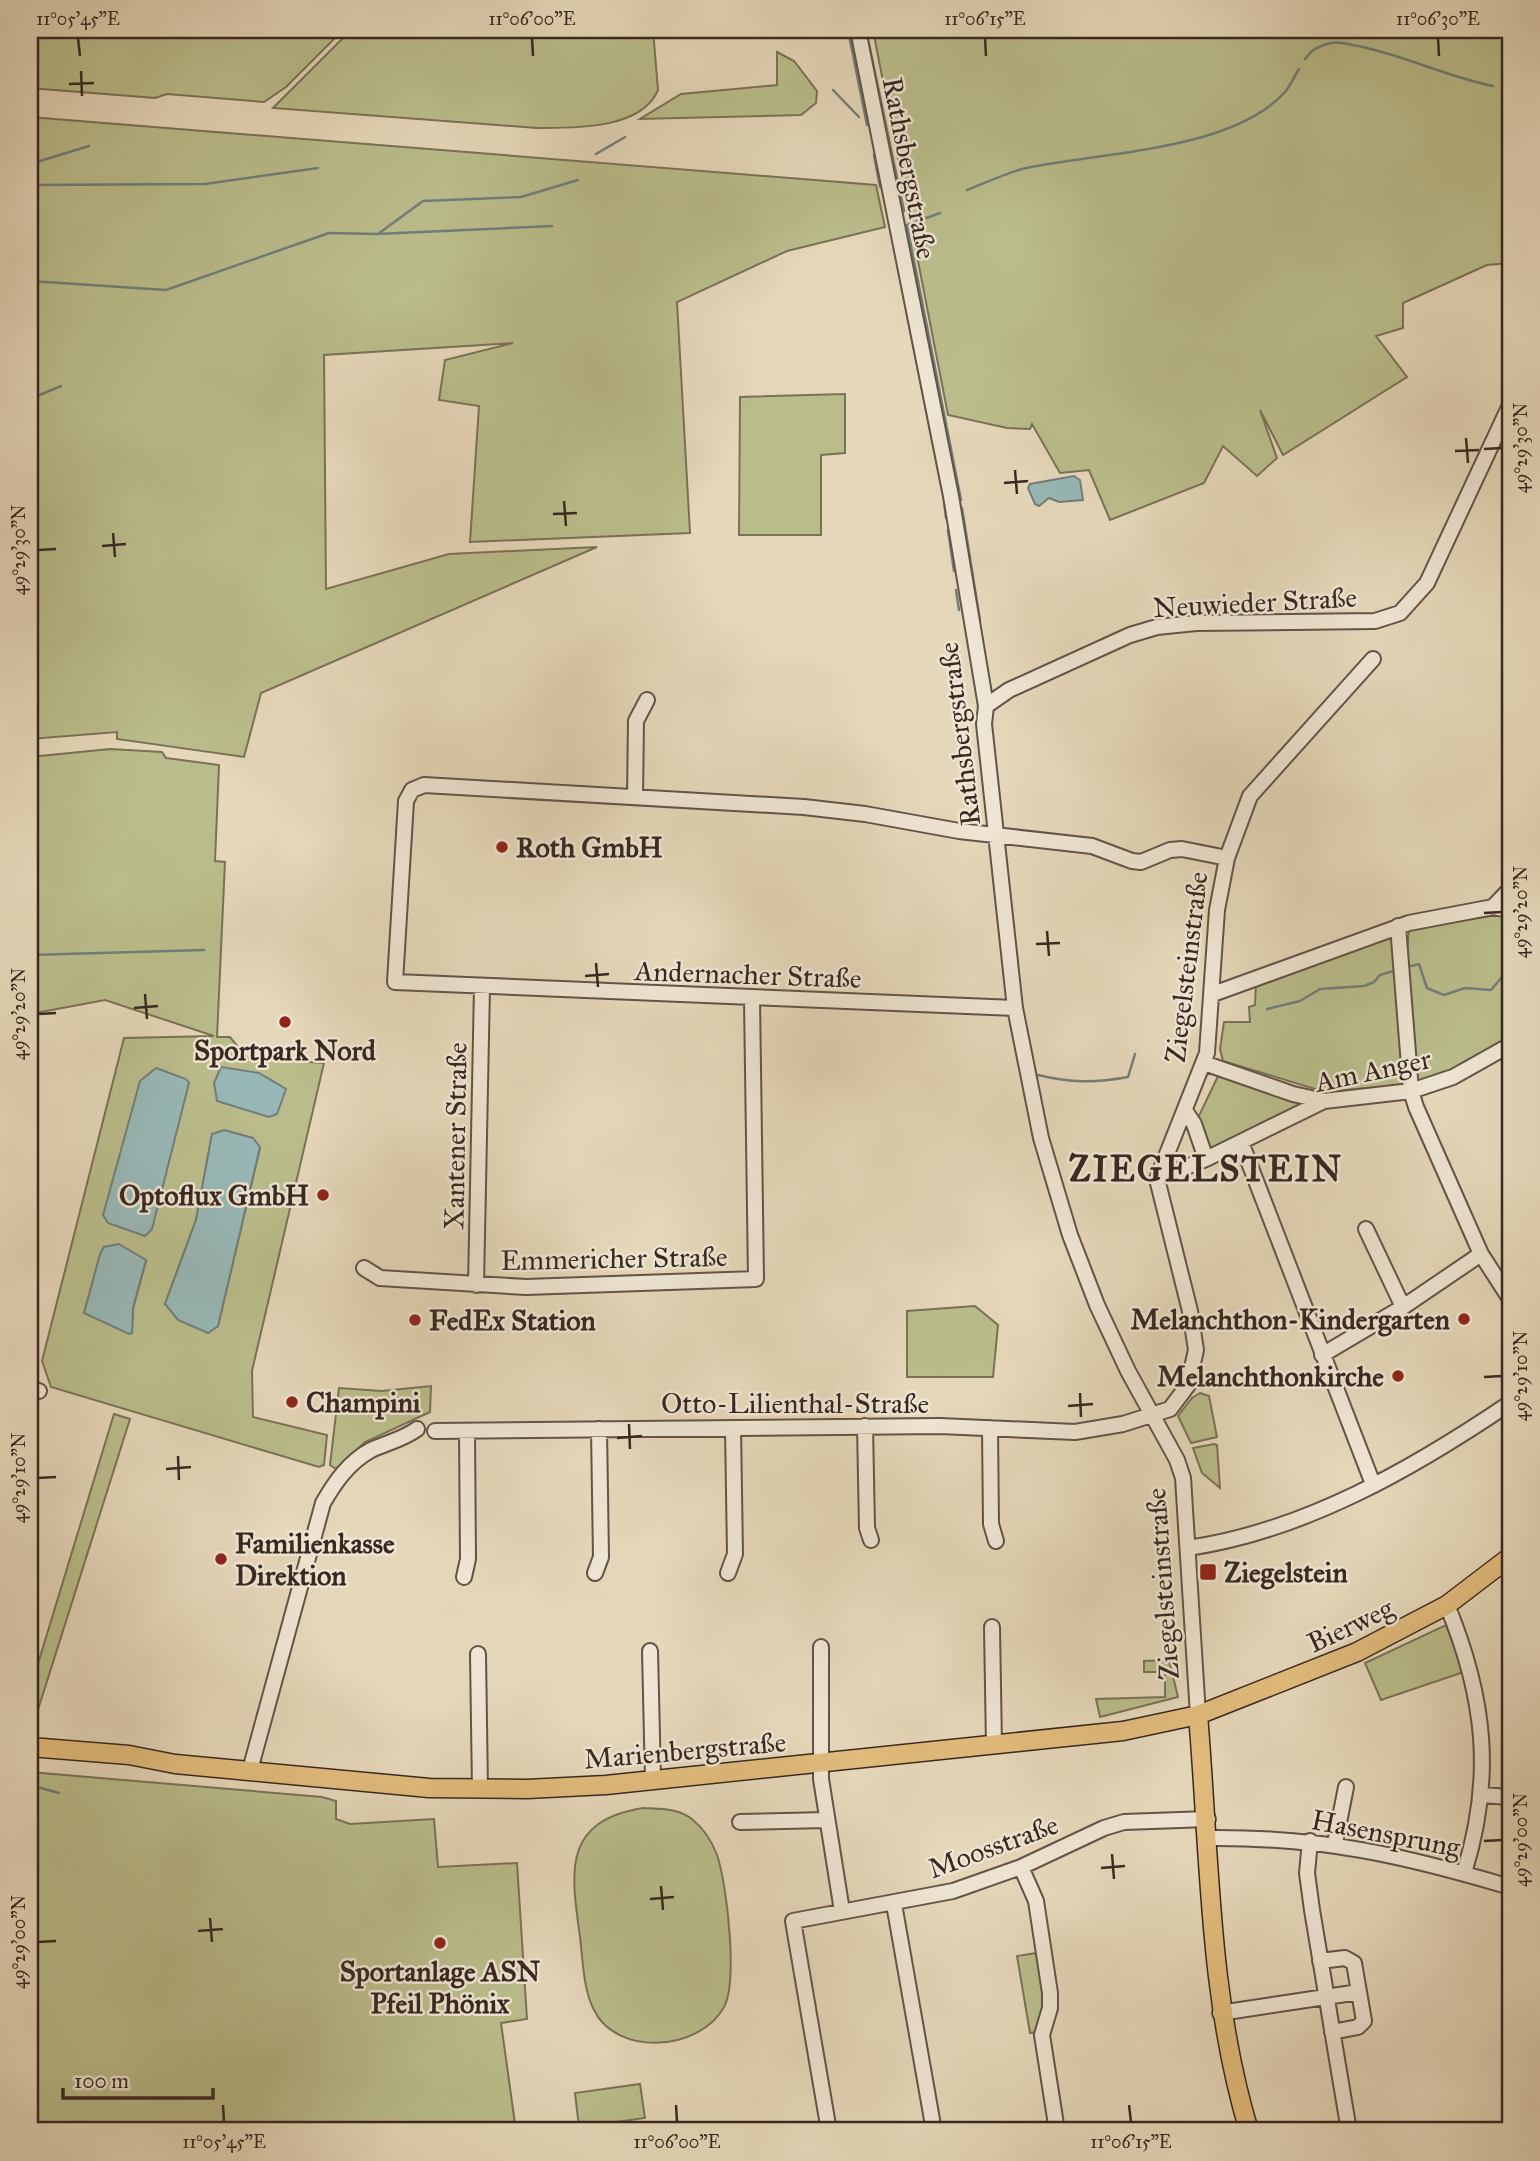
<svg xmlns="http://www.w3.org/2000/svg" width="1540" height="2161" font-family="'IM FELL Great Primer',serif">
	<rect width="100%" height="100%" fill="#e5d7b9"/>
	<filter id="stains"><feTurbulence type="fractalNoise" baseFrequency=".00286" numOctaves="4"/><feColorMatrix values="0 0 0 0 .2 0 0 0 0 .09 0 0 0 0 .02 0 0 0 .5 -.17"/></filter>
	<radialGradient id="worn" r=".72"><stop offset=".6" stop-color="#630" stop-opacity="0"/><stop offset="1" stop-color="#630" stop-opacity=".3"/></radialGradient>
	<path fill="#babd8b" stroke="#797256" stroke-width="2" fill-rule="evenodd" d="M 30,30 L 343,30 L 286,87 L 264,102 L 167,94 L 155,98 L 30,88 Z
		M 351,30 L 653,30 L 658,90 C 641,130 573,128 537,128 L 273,108 Z
		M 873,30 L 1510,30 L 1510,263 L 1487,265 L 1403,303 L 1403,328 L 1376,336 L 1407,377 L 1283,455 L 1260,410 L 1277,458 L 1257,476 L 1223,446 L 1204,483 L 1110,520 L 1089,470 L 1060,473 L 1032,424 L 1030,429 L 1007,428 L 948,415 Z
		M 777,52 L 794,61 L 817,91 L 816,103 L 801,115 L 640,119 L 681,94 L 777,85 Z
		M 30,117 L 876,185 L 885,227 L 787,251 L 677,302 L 690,533 L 470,542 L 479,406 L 439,400 L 445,360 L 513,343 L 324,355 L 326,589 L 449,554 L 597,547 L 261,693 L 244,757 L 117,739 L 117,732 L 30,739 Z
		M 845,394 L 845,453 L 821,455 L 821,535 L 739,535 L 740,397 Z
		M 110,749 L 162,752 L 166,758 L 219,765 L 215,861 L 225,862 L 217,1037 L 230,1037 L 247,1058 L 324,1063 L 252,1371 L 253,1417 L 327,1435 L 324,1465 L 319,1467 L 51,1387 L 42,1361 L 124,1038 L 214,1036 L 105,1000 L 30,1014 L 30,757 ZM 212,1135 L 260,1148 L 218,1326 L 208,1333 L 165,1304 L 196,1220 ZM 104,1247 L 146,1261 L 133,1308 L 132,1332 L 84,1313 Z
		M 1510,913 L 1510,1041 L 1472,1064 L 1415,1083 L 1407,952 L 1409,929 Z
		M 1391,937 L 1395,941 L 1404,1085 L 1325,1092 L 1223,1061 L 1220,1049 L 1224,1022 L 1250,1022 L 1249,1007 L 1255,1005 L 1256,982 Z
		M 1219,1074 L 1309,1103 L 1207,1153 L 1196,1122 Z
		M 975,1306 L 998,1325 L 993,1377 L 907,1377 L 907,1311 Z
		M 431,1386 L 430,1412 L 365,1442 L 336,1469 L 330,1465 L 339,1388 L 382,1391 Z
		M 1200,1393 L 1209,1396 L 1217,1437 L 1191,1443 L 1178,1416 L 1192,1398 Z
		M 114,1414 L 130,1419 L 30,1735 L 30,1690 Z
		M 1214,1444 L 1217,1445 L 1220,1488 L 1202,1473 L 1193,1448 Z
		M 1446,1625 L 1464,1672 L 1381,1700 L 1365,1663 Z
		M 1169,1660 L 1178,1697 L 1100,1717 L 1096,1699 L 1165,1697 L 1165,1672 L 1144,1672 L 1144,1661 Z
		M 30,1772 L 322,1797 L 336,1801 L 336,1819 L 350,1824 L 434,1819 L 438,1867 L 517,1863 L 527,2019 L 501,2023 L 516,2131 L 30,2131 Z
		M 643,1808 C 660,1809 679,1808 693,1820 C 704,1829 712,1842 717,1855 C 727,1884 738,1981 724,2007 C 700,2051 617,2057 594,2010 C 583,1989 583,1960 580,1937 C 571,1872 562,1821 643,1808 Z
		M 1037,1953 L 1045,2000 L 1036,2032 L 1030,2033 L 1017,1956 Z
		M 640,2084 L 645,2118 L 579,2127 L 575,2093 Z"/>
	<path fill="#98b8b7" stroke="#727e7b" stroke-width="2" d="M 1074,476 L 1080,480 L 1083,500 L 1059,502 L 1049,498 L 1039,506 L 1035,504 L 1028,488 L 1030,484 Z
		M 221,1067 L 259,1073 L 286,1089 L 277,1114 L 269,1117 L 217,1101 L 214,1083 Z
		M 156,1068 L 186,1079 L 189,1083 L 152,1229 L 145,1236 L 108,1223 L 103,1215 L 140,1081 Z
		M 224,1130 L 253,1138 L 260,1147 L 218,1326 L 208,1333 L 178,1320 L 165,1304 L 196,1220 L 212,1134 Z
		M 119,1244 L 146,1260 L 133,1308 L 132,1333 L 129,1334 L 84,1313 L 100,1254 L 104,1247 Z"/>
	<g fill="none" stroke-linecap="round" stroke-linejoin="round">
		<path stroke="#727e7b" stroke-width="2.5" d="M 848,30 L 867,125
			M 866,30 L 904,211
			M 1305,59 C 1311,50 1320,45 1331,43 C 1339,41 1350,45 1358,46 C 1404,55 1447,77 1493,86
			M 833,90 L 859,117
			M 596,154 L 625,137
			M 874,155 L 880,187
			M 30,164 L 89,146
			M 30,185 L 205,184 L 318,168
			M 967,190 C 985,183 1004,174 1022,169 C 1097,152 1231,152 1285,92 C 1290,86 1294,77 1299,69
			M 940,213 L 907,225 L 961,500
			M 378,234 L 423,201 L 521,197 L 578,180
			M 30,281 L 166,290 L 329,233 L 377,234 L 552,226
			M 907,314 L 941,484
			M 30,399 L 61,386
			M 944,500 L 946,518
			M 962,508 L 980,621
			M 948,530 L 954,571
			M 956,590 L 959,610
			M 30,955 L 204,950
			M 1411,966 L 1419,964 L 1427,988 L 1444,995 L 1465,988 L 1491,990 L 1508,970 L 1510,960
			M 1267,1009 L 1300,1001 L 1320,989 L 1364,986 L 1374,982 L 1380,975 L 1396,970
			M 1038,1075 C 1071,1083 1095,1083 1128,1077 L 1135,1054
			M 30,1731 L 34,1730
			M 30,1785 L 59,1793"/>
		<g stroke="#635448" stroke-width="18">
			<path id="minor" d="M 858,30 L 951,496 L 986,706 L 984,724 L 1015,1008 L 1041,1138 L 1070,1235 L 1097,1305 L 1128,1371 L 1177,1460 L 1183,1478 L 1198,1715
				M 986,706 L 1009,690 L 1130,635 L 1157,627 L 1196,623 L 1375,621 L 1400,613 L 1427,583 L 1510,405
				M 635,797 L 636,721 L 647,700
				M 1493,907 L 1510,889
				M 1398,926 L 1411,1091 L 1416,1107 L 1481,1254 L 1510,1299
				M 1213,994 L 1409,923 L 1493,907 L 1510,910
				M 1015,1008 L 395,982 L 406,801 L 412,790 L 424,785 L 804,807 L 865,814 L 959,831 L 1092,846 L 1132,861 L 1141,862 L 1170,850 L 1182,849 L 1227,858
				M 1204,1063 L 1293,1094 L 1324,1101
				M 1186,1112 L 1194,1124 L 1206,1159
				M 1241,1142 L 1373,1484
				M 1157,1179 L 1206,1159 L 1324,1101 L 1411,1091 L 1453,1077 L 1510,1045
				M 1366,1229 L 1403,1307
				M 364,1268 L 380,1278 L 526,1287 L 756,1279 L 752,999
				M 476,1285 L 482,987
				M 1322,1355 L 1403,1307 L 1481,1254
				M 30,1389 L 39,1391
				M 865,1426 L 867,1528 L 871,1540
				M 990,1428 L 991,1524 L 996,1541
				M 435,1431 L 940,1426 L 1075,1432 L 1123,1424 L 1170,1409 L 1188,1385 L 1196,1350 L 1190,1311 L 1157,1179 L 1207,1053 L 1217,910 L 1227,858 L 1250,796 L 1373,659
				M 1188,1548 C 1305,1531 1414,1468 1510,1403
				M 595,1573 L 601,1557 L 599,1429
				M 728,1573 L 735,1554 L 733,1428
				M 464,1577 L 468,1559 L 467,1431
				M 1447,1605 C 1485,1697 1494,1777 1464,1873
				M 992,1627 L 994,1746
				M 821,1647 L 821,1779 L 842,1911
				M 650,1651 L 653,1780
				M 478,1654 L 480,1790
				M 250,1770 L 323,1503 C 335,1482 349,1462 371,1450 C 386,1443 404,1439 417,1429
				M 1481,1795 L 1510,1797
				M 740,1822 L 827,1820
				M 1209,1838 C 1322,1837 1403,1855 1510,1887
				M 1310,1841 L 1307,1873 L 1312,1910 L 1349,2131
				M 1335,1843 L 1346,1787
				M 1021,1867 L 1036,1901 L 1050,1993 L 1050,2008 L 1042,2035 L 1057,2131
				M 894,1904 L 934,2131
				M 1320,1961 L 1345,1958 L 1354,1963 L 1364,2021 L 1358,2027 L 1332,2032
				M 1510,1982 L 1510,1986
				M 1220,2013 L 1359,1992
				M 829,2131 L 793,1921 L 953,1891 L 1021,1867 L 1104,1828 L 1124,1822 L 1208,1819"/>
		</g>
		<g stroke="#382822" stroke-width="21">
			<path id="major" d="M 1198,1715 C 1210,1856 1208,1995 1249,2131
				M 30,1747 L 129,1755 L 175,1764 L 429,1788 L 527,1789 L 606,1785 L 1123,1731 L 1198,1715 L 1357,1652 L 1447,1605 L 1510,1557"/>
		</g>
		<use href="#minor" stroke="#eee5d2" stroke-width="14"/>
		<use href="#major" stroke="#e2bc7c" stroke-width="18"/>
	</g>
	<path fill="none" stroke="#382822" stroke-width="2.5" d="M 78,38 L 80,56M 532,38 L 533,56M 985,38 L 986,56M 1438,38 L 1439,56M 81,71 L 82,96M 69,84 L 94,83M 1466,438 L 1468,463M 1484,449 L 1502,448M 1455,451 L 1479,450M 1015,470 L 1017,494M 1004,483 L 1028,481M 564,501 L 566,526M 553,514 L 577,513M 113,533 L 115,557M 102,546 L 126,544M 38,550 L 56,549M 1484,913 L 1502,912M 1047,931 L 1049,956M 1036,944 L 1060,943M 596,963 L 598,987M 585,976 L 609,974M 145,994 L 147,1019M 134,1008 L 158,1006M 38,1014 L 56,1013M 1484,1377 L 1502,1376M 1080,1393 L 1081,1417M 1068,1406 L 1093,1404M 629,1424 L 630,1449M 617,1438 L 642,1436M 178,1456 L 179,1480M 166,1469 L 191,1467M 38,1478 L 56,1477M 1484,1841 L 1502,1840M 1112,1854 L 1114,1879M 1101,1868 L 1125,1866M 661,1886 L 663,1910M 650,1899 L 674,1897M 210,1918 L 212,1942M 198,1931 L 223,1929M 38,1942 L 56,1941M 223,2105 L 224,2122M 676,2105 L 677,2122M 1129,2105 L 1131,2122"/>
	<g fill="#8f2418" stroke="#eee5d2" stroke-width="2.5">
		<circle cx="502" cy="847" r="7"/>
		<circle cx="285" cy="1022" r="7"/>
		<circle cx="323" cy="1195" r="7"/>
		<circle cx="1464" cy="1319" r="7"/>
		<circle cx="415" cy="1320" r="7"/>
		<circle cx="1398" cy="1376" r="7"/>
		<circle cx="292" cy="1402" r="7"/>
		<circle cx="221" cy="1559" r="7"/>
		<rect x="1199" y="1563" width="18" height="18" rx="3.5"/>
		<circle cx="440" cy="1943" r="7"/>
	</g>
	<g text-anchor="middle" stroke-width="5" stroke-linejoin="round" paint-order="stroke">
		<g font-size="28" fill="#382822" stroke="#eee5d2">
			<text transform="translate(910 168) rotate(79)" y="10">Rathsbergstraße</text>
			<text transform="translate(1255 602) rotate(-3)" y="10">Neuwieder Straße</text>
			<text transform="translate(959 734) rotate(-97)" y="10">Rathsbergstraße</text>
			<text transform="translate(1186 967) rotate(-83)" y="10">Ziegelsteinstraße</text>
			<text transform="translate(748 974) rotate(2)" y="10">Andernacher Straße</text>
			<text transform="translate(1373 1070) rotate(-12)" y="10">Am Anger</text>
			<text transform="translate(455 1136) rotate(-89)" y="10">Xantener Straße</text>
			<text transform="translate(614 1258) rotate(-1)" y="10">Emmericher Straße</text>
			<text x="795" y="1413">Otto-Lilienthal-Straße</text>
			<text transform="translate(1162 1584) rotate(-94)" y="10">Ziegelsteinstraße</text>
			<text transform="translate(1350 1625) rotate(-25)" y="10">Bierweg</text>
			<text transform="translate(685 1750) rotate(-5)" y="10">Marienbergstraße</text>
			<text transform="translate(1386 1833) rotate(11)" y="10">Hasensprung</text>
			<text transform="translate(993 1846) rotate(-20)" y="10">Moosstraße</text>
		</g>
		<g font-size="28" font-weight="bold" fill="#382822" stroke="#eee5d2" text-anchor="start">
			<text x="516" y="857">Roth GmbH</text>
			<text x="285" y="1060" text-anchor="middle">Sportpark Nord</text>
			<text x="309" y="1205" text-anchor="end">Optoflux GmbH</text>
			<text x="1450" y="1329" text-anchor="end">Melanchthon-Kindergarten</text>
			<text x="429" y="1330">FedEx Station</text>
			<text x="1384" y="1386" text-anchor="end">Melanchthonkirche</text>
			<text x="306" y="1412">Champini</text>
			<text x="235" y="1553">Familienkasse<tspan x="235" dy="32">Direktion</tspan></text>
			<text x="1224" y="1582">Ziegelstein</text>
			<text x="440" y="1981" text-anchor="middle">Sportanlage ASN<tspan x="440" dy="32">Pfeil Phönix</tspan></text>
		</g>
		<g font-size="35" font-weight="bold" letter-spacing="2" fill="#382822" stroke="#eee5d2">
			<text x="1206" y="1181">ZIEGELSTEIN</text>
		</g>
	</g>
	<rect width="1540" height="2161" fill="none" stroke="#e5d7b9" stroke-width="77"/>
	<path d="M63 2088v10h150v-10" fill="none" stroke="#382822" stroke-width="3.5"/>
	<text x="74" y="2088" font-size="21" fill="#382822" stroke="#eee5d2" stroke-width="5" paint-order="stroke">100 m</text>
	<rect x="38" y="38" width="1464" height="2084" fill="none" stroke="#382822" stroke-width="2.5"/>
	<g font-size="18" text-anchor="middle" fill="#382822">
		<text x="78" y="25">11°05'45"E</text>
		<text x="532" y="25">11°06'00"E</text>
		<text x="985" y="25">11°06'15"E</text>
		<text x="1438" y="25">11°06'30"E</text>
		<text transform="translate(1521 448) rotate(-90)" y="6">49°29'30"N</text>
		<text transform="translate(19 550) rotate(-90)" y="6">49°29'30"N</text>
		<text transform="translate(1521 912) rotate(-90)" y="6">49°29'20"N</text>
		<text transform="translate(19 1014) rotate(-90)" y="6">49°29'20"N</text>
		<text transform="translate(1521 1376) rotate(-90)" y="6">49°29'10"N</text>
		<text transform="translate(19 1478) rotate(-90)" y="6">49°29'10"N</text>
		<text transform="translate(1521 1840) rotate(-90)" y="6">49°29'00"N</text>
		<text transform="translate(19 1942) rotate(-90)" y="6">49°29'00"N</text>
		<text x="224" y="2148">11°05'45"E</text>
		<text x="677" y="2148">11°06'00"E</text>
		<text x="1131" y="2148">11°06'15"E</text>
	</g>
	<rect width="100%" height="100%" filter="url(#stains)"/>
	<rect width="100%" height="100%" fill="url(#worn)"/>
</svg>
